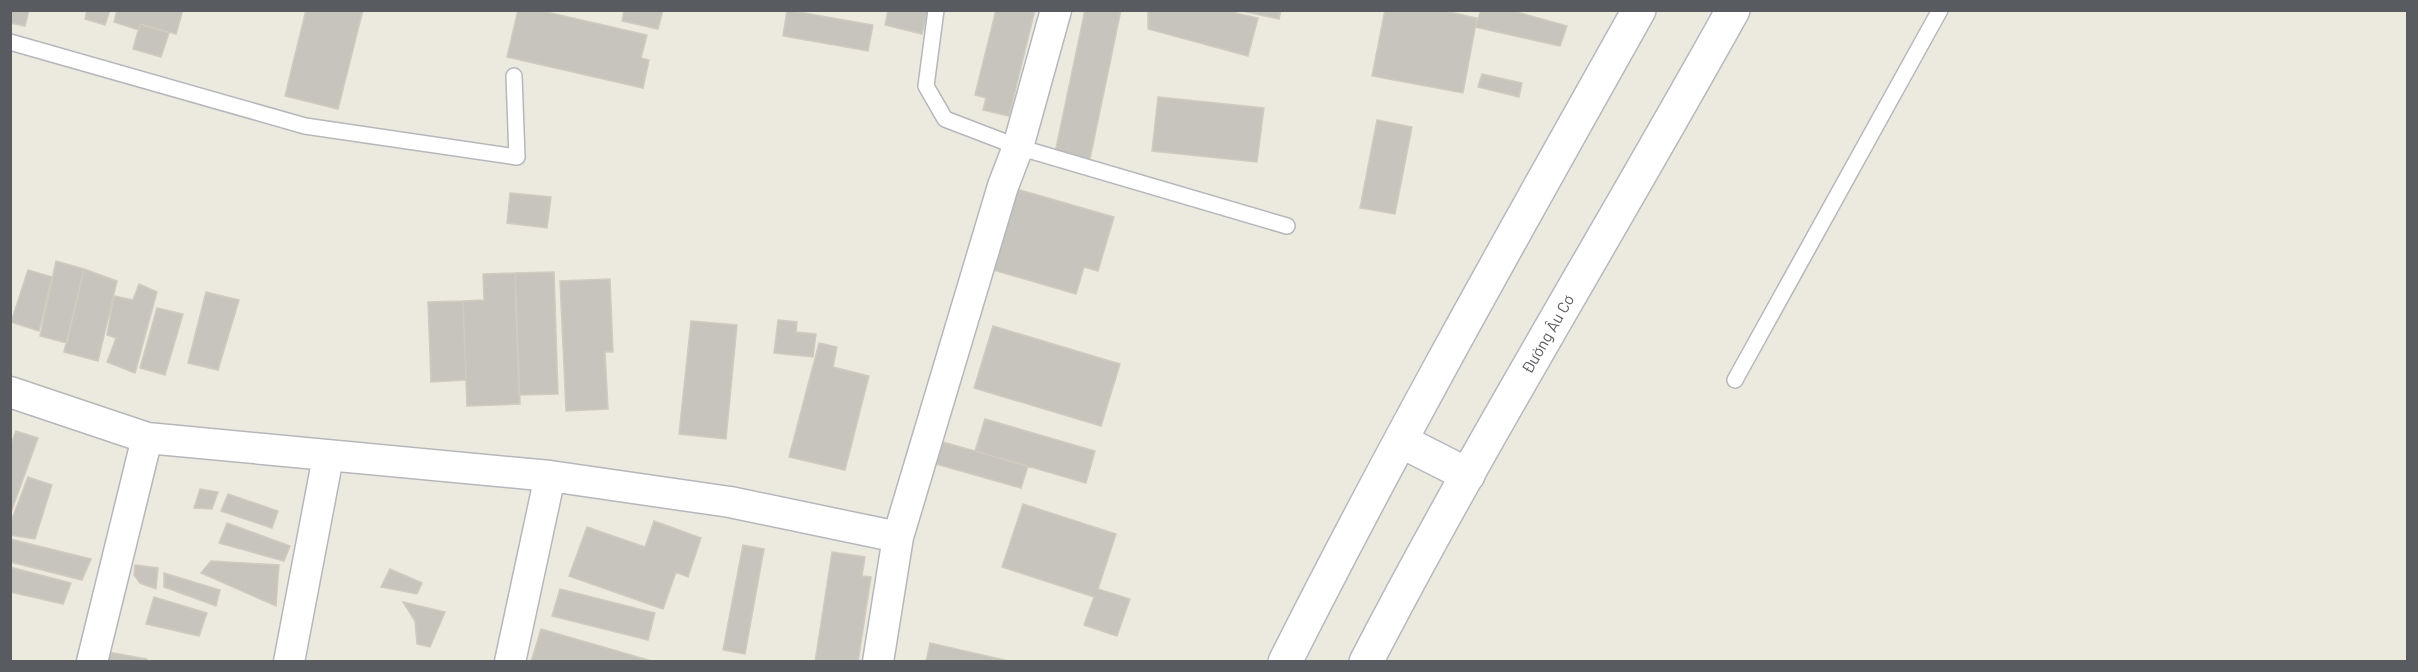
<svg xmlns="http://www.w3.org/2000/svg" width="2418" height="672" font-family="Barlow,sans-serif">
	<rect width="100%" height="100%" fill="#ece9df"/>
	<path fill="#c6c4bc" stroke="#d0cbbe" stroke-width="1.5" d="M 10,10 L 29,10 L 25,26 L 10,23 Z
		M 87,10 L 110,10 L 105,25 L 85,19 Z
		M 117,10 L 183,10 L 176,34 L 140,24 L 139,30 L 114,22 Z
		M 306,10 L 363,10 L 338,109 L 285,96 Z
		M 518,10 L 538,10 L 647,35 L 641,58 L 649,60 L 643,88 L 507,57 Z
		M 624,10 L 663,10 L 658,29 L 622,21 Z
		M 787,10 L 873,25 L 868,51 L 783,36 Z
		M 888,10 L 928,10 L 922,34 L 885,25 Z
		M 996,10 L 1035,10 L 1009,116 L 983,110 L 986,98 L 975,95 Z
		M 1085,10 L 1121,10 L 1090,159 L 1055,153 Z
		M 1148,10 L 1223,10 L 1258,18 L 1248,56 L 1148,29 Z
		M 1237,10 L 1281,10 L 1279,19 Z
		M 1385,10 L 1440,10 L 1477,18 L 1463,93 L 1372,76 Z
		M 1481,10 L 1510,10 L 1567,26 L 1560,46 L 1475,27 Z
		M 140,24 L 169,33 L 161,57 L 133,49 Z
		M 1482,74 L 1522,83 L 1519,97 L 1478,87 Z
		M 1158,97 L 1264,108 L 1257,162 L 1152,151 Z
		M 1377,120 L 1412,127 L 1395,214 L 1360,208 Z
		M 1013,188 L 1114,217 L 1098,271 L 1084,267 L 1076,294 L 990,269 Z
		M 510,193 L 551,197 L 547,228 L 507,223 Z
		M 56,261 L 84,269 L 67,343 L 40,336 Z
		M 84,269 L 117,281 L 98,361 L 64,352 Z
		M 28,270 L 52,277 L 39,331 L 11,322 Z
		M 554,272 L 558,394 L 519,395 L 515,273 Z
		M 515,273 L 520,404 L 467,406 L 463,301 L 484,300 L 483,274 Z
		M 610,279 L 613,352 L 605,352 L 608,409 L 566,411 L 560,281 Z
		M 139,284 L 157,292 L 135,373 L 107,362 L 116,338 L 107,335 L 114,296 L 133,300 Z
		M 206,292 L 239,300 L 218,370 L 188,363 Z
		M 463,301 L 466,380 L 431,382 L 428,302 Z
		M 157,308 L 183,314 L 165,375 L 140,368 Z
		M 778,320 L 797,322 L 796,332 L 816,334 L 813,357 L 774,353 Z
		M 691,321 L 737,325 L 726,439 L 679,434 Z
		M 993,326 L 1120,364 L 1101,426 L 974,388 Z
		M 819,343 L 837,347 L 833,367 L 869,376 L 845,470 L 789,457 Z
		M 985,419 L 1095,451 L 1086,483 L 975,451 Z
		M 16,431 L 38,438 L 10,515 L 10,447 Z
		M 943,442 L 1028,466 L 1021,488 L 936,464 Z
		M 28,477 L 52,485 L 35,539 L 10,535 L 10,524 Z
		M 200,489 L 218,492 L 212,509 L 194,508 Z
		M 228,494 L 278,511 L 272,528 L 221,511 Z
		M 1023,504 L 1116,534 L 1098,589 L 1130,599 L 1117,636 L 1084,625 L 1094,597 L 1002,567 Z
		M 654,521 L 701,538 L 688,577 L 676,572 L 663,609 L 569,576 L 587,527 L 645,547 Z
		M 227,523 L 290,546 L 284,561 L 219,543 Z
		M 10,539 L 91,559 L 82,580 L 10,562 Z
		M 743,545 L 764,549 L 745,654 L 723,650 Z
		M 832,552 L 865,557 L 862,576 L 871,577 L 858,662 L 815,662 Z
		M 211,561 L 279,565 L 276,606 L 201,573 Z
		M 135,565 L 158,568 L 156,589 L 140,583 L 134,575 Z
		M 10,567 L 71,583 L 63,604 L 10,592 Z
		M 390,569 L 422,583 L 417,594 L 381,587 Z
		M 164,573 L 220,590 L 216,606 L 164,587 Z
		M 560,589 L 655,613 L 648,640 L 552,616 Z
		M 154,597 L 207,613 L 199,636 L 146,624 Z
		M 403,602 L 445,612 L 430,647 L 417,644 L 415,621 Z
		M 541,629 L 655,662 L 531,662 Z
		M 930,643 L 1013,662 L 926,662 Z
		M 108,652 L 147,659 L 146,662 L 107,662 Z"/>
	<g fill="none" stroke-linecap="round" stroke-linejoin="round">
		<g stroke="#b5b7bc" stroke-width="18">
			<path id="lane" d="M 936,10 L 926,86 L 945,119 L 1018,147 L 1287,226
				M 10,42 L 305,126 L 517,157 L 514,76
				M 1735,380 L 1940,10"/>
		</g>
		<g stroke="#b5b7bc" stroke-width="33">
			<path id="street" d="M 10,392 L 147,438 L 550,476 L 730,502 L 898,537
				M 92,662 L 147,438
				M 289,662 L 328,457
				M 510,662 L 550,476
				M 878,662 L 898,537 L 1003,186 L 1018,147 L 1056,10"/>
		</g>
		<g stroke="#b5b9bf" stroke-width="36">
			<g id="secondary">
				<path d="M 1401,441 L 1468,475"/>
				<path d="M 1285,662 C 1396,441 1518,226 1639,10"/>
				<path id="s1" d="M 1366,662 C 1481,440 1612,228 1733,10"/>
			</g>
		</g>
		<use href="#lane" stroke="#fff" stroke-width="15"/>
		<use href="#street" stroke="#fff" stroke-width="30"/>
		<use href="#secondary" stroke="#fff" stroke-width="33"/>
	</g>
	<g text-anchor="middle" stroke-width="4.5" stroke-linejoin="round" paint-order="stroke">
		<g font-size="16" fill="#585c61" stroke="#fff">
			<text dy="6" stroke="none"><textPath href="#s1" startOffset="375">Đường Âu Cơ</textPath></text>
		</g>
	</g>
	<rect width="2418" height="672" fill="none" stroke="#585c61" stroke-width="24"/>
</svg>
